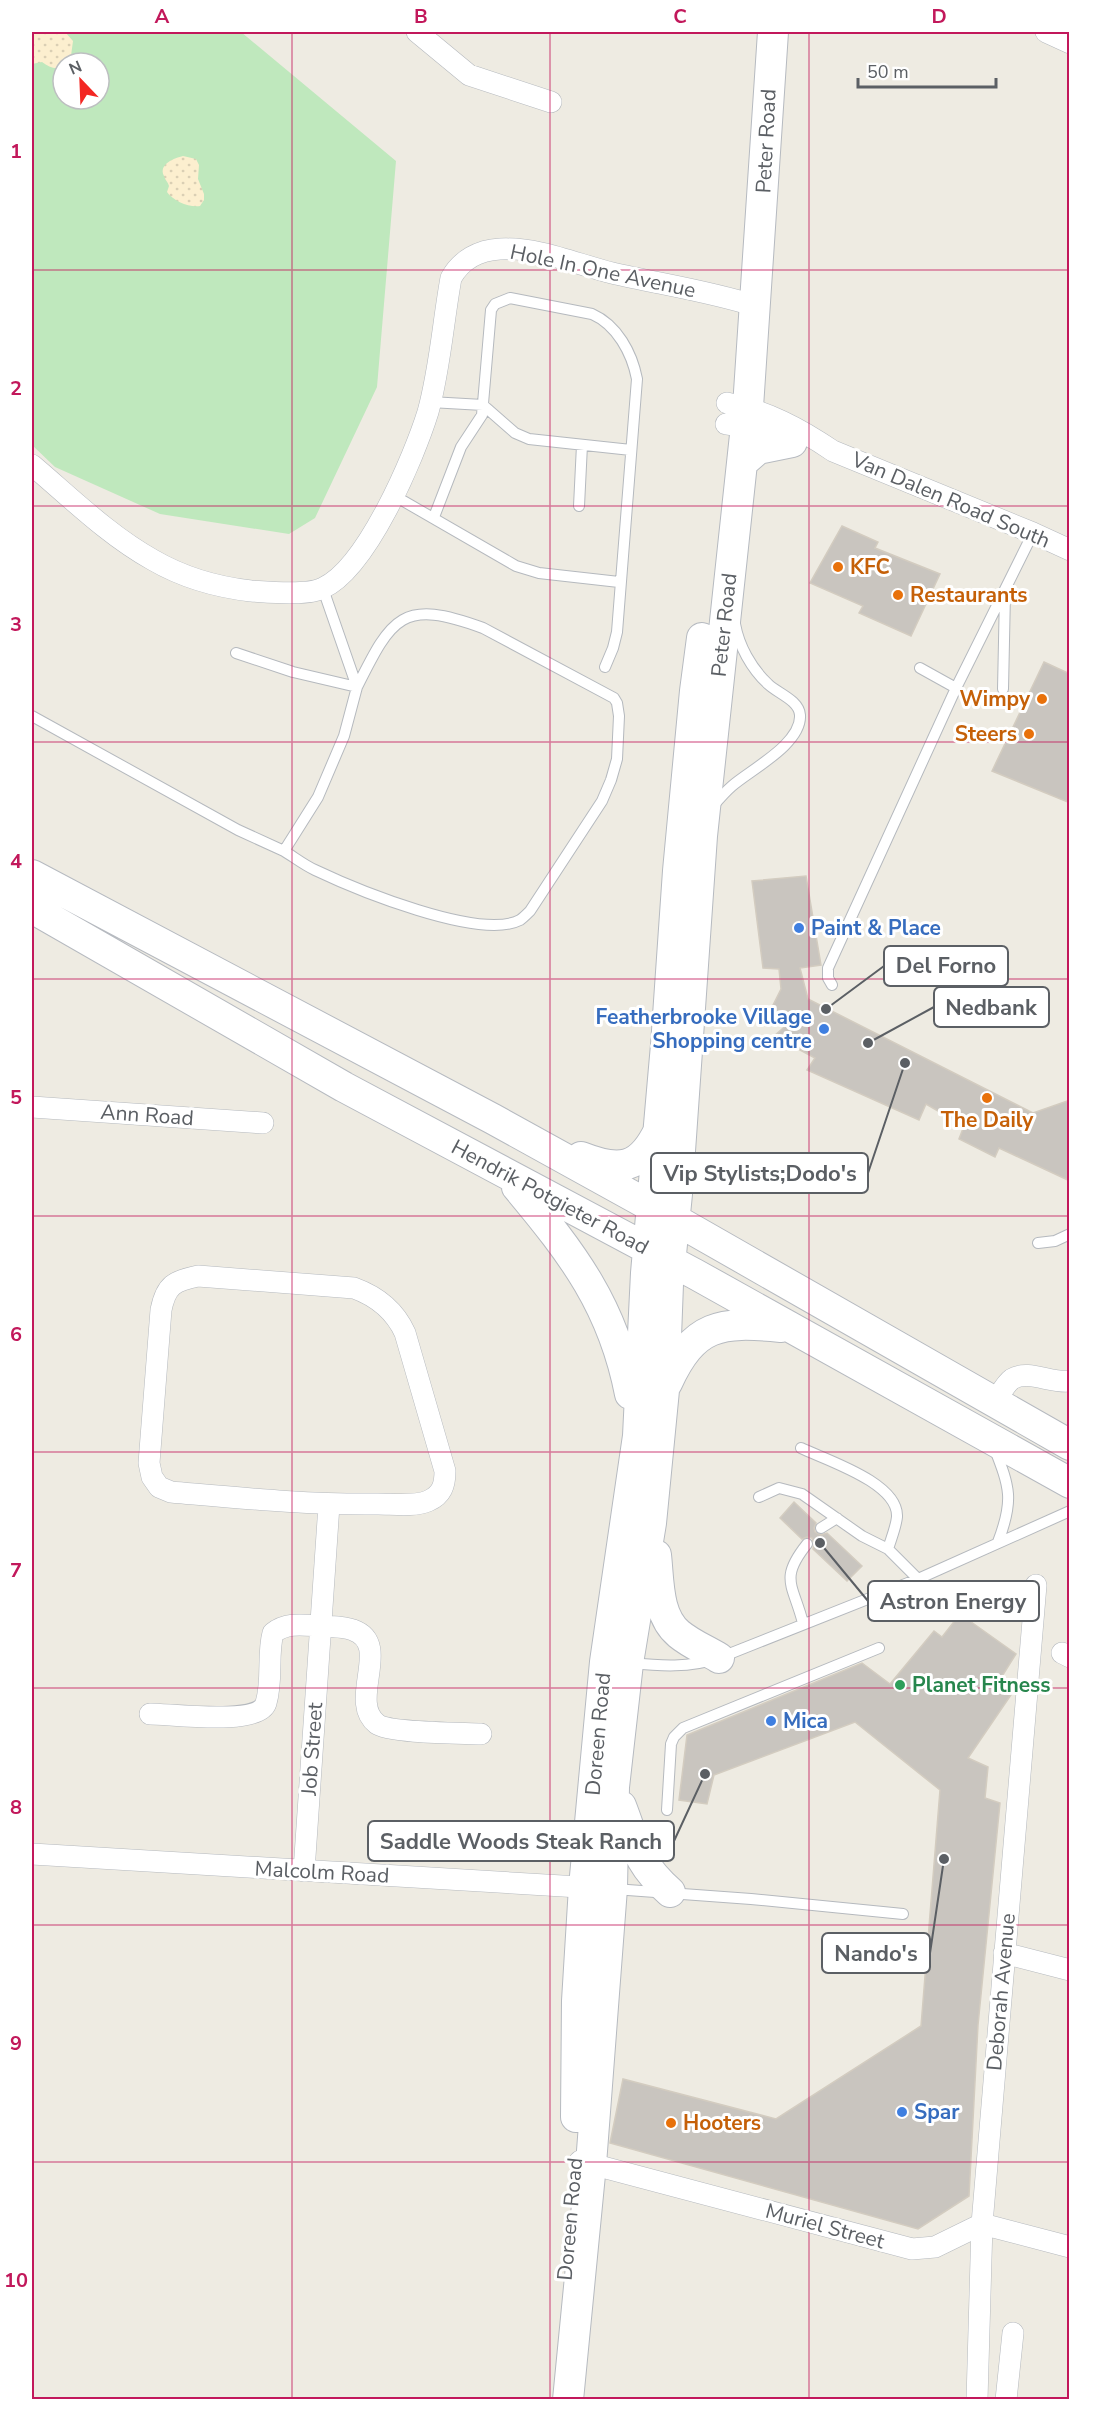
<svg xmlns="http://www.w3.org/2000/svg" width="1101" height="2431" font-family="'Nunito Sans',sans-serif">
	<defs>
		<pattern id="sand-dots" width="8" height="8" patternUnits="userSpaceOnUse" patternTransform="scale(1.5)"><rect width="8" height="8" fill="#fcefcf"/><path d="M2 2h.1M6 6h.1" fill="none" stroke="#dacfb4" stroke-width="1.8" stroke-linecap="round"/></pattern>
	</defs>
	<rect width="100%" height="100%" fill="#eeebe2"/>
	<path fill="#bfe8bd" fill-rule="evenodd" d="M 32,32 L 241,32 L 396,161 L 377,387 L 315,518 L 289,534 L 160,514 L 55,467 L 32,445 ZM 63,63 L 99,63 L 99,99 L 63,99 Z"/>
	<path fill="url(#sand-dots)" d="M 32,32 L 65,32 L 73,41 L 70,63 L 63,63 L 63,67 C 55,70 49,67 42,62 L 32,64 Z
		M 183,156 L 196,159 L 199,165 L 198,179 L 204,194 L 204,200 L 200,206 C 190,208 173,201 167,192 L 169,186 C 168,182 165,180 164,176 C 158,164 175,158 183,156 Z"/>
	<path fill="#c9c5bf" stroke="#d3ccc0" stroke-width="1.5" d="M 842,526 L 878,542 L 875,548 L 940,574 L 911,636 L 859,613 L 863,606 L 810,583 Z
		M 1044,662 L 1070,674 L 1070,803 L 992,771 Z
		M 806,876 L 821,965 L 800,968 L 808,999 L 1033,1113 L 1070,1100 L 1070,1181 L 999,1148 L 995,1157 L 959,1139 L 964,1126 L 926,1104 L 919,1120 L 807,1070 L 815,1058 L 774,1036 L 790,1022 L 769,1013 L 781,989 L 779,969 L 763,968 L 752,881 Z
		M 794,1502 L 816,1523 L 814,1528 L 815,1532 L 821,1535 L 827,1533 L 862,1566 L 847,1581 L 813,1549 L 814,1544 L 812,1538 L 807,1537 L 802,1539 L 780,1518 Z
		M 960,1614 L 1016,1654 L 999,1681 L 1013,1692 L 968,1758 L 988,1767 L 985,1798 L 1000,1803 L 978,2025 L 969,2196 L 918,2229 L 610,2143 L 623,2079 L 776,2119 L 921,2026 L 940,1790 L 855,1722 L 714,1775 L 707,1804 L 679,1800 L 687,1735 L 862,1663 L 890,1684 L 934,1631 L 942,1637 Z"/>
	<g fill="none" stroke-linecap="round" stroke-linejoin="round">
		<g stroke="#b5b9be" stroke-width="12">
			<path id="service" d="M 430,402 L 483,405 L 515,433 L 529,439 L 631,450
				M 393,495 L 516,566 L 539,573 L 619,582
				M 579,506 L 582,445
				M 434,517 L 461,447 L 482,415 L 491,310 L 495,304 L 510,298 L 592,314 C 617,325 632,353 637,379 L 617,632 L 613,648 L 605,667
				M 236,653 L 293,672 L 357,687 C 392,617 402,598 483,628 L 614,698 L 617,703 L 619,716 L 617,759 L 611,780 L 602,801 L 530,911 C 527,914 523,918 520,920 C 480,941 355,889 315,870 C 304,865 294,857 284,851 L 318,797 L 344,736 L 357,687 L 323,589
				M 920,668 L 956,688
				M 1003,689 L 1005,593
				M 32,716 L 238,830 L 284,851
				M 713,806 C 719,799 725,792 732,786 C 750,770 802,744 800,715 C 799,700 777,693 768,684 C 751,668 739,646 735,624
				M 832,985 L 828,978 L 828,968 L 956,688 L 1033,533
				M 1038,1243 L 1055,1241 L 1070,1234
				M 994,1447 C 1010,1488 1014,1500 998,1542
				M 801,1448 C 826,1460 899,1483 897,1517 C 896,1527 891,1539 888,1549
				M 759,1497 L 779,1488 L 802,1494 L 862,1536 L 888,1549 L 918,1579
				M 821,1528 L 837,1518
				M 803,1623 C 793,1584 779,1579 807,1544
				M 630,1663 C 661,1666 689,1668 719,1658 L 918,1579 L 1070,1511
				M 667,1810 L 671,1744 L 674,1737 L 683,1728 L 879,1648
				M 614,1889 L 751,1899 L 903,1914"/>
		</g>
		<g stroke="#b5b9be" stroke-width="22">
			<path id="minor" d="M 417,32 L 469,75 L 551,102
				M 1046,32 L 1070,43
				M 727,403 C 767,411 799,428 833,451 L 1033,533 L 1070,550
				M 726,424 L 758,429 L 791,442
				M 32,465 C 70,497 108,535 153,560 C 184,578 216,587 251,591 C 268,592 308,596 323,588 C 367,568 414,457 428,412 C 440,369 443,322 451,278 C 461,260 479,250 500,249 C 538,247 576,264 612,273 C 660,284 709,291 756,306
				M 32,1107 L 263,1123
				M 198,1276 L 354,1288 C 376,1296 395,1311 405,1333 L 445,1471 C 445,1485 442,1495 428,1501 C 414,1507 393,1504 378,1504 C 309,1505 240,1498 171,1492 L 159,1487 L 152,1477 L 149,1463 L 161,1310 C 166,1285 174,1281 198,1276 Z
				M 995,1402 C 1000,1395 1005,1384 1012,1379 C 1028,1369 1052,1384 1070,1381
				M 1062,1653 L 1070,1657
				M 150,1714 C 172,1714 259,1726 266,1703 C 273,1680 267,1655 273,1633 C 287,1622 303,1625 321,1626 C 331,1627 343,1626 353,1630 C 393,1644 347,1701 377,1724 C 389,1733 462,1733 481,1734
				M 32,1854 L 596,1888
				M 304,1871 L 329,1505
				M 1004,1953 L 1070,1970
				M 580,2161 L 912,2249 L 935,2247 L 982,2224 L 1070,2247
				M 977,2400 L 982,2224 L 1036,1585
				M 1006,2400 L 1013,2333"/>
		</g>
		<g stroke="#b6bac0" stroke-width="32">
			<path id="secondary" d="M 742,463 L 758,449 L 792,442
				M 32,875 L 493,1119 L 674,1219 L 1070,1445
				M 32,908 L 344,1087 L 695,1274 L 1070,1483
				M 581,1157 C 619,1172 640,1170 659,1130
				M 517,1187 C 573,1254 613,1306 630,1394
				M 667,1383 C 694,1324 720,1321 781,1327
				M 656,1555 C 659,1581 657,1616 679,1634 C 691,1644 706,1650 719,1658
				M 621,1806 C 636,1845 637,1863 670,1892
				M 576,2117 L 577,2001 L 584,1887 L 605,1662 L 638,1436 L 646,1273 L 666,1045 L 678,871 L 695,691 L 702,638
				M 568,2400 L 591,2164 L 612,1888 L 614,1787 L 628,1663 L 651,1523 L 664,1390 L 668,1284 L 677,1194 L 702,836 L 748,407 L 773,32"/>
		</g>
		<use href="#service" stroke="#fff" stroke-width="10"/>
		<use href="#minor" stroke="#fff" stroke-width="21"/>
		<use href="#secondary" stroke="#fff" stroke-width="30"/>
	</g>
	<path fill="none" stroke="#c2185b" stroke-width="1.5" stroke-opacity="0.55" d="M 292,32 L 292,2400M 550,32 L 550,2400M 809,32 L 809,2400M 32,270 L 1070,270M 32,506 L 1070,506M 32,742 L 1070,742M 32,979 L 1070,979M 32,1216 L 1070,1216M 32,1452 L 1070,1452M 32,1688 L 1070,1688M 32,1925 L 1070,1925M 32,2162 L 1070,2162"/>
	<g fill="#e8710a" stroke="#fff" stroke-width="2">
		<circle cx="838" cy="567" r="6"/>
		<circle cx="898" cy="595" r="6"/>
		<circle cx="1042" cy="699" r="6"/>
		<circle cx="1029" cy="734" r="6"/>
		<circle cx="987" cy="1098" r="6"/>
		<circle cx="671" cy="2123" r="6"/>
	</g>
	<g fill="#3f7fe0" stroke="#fff" stroke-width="2">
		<circle cx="799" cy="928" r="6"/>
		<circle cx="824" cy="1029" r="6"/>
		<circle cx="771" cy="1721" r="6"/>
		<circle cx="902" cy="2112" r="6"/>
	</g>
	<circle fill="#2e9e5b" stroke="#fff" stroke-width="2" cx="900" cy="1685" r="6"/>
	<g text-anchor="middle" stroke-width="6" stroke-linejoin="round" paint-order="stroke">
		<g font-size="21" fill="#5b5f64" stroke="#fff">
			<text transform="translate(766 141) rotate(-87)" y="7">Peter Road</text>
			<text transform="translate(603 271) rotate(12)" y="7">Hole In One Avenue</text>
			<text transform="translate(951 500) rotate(23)" y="7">Van Dalen Road South</text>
			<text transform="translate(724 625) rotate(-84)" y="7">Peter Road</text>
			<text transform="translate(147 1115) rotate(4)" y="7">Ann Road</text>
			<text transform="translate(550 1197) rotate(28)" y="7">Hendrik Potgieter Road</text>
			<text transform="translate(598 1734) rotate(-85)" y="7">Doreen Road</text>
			<text transform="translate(312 1749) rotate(-86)" y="7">Job Street</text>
			<text transform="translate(322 1872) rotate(3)" y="7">Malcolm Road</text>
			<text transform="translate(1001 1992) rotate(-85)" y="7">Deborah Avenue</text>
			<text transform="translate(570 2219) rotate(-85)" y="7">Doreen Road</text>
			<text transform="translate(825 2226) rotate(15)" y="7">Muriel Street</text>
		</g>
		<g font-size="21" font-weight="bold" fill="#c56008" stroke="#fff" text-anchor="start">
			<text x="850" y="574">KFC</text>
			<text x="910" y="602">Restaurants</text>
			<text x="1030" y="706" text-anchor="end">Wimpy</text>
			<text x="1017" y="741" text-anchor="end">Steers</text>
			<text x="987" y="1127" text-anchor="middle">The Daily</text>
			<text x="683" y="2130">Hooters</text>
		</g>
		<g font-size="21" font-weight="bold" fill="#366cbe" stroke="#fff" text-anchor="start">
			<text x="811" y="935">Paint &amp; Place</text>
			<text x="812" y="1024" text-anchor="end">Featherbrooke Village<tspan x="812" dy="24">Shopping centre</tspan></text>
			<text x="783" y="1728">Mica</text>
			<text x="914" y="2119">Spar</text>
		</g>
		<g font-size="21" font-weight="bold" fill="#27864d" stroke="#fff" text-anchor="start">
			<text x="912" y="1692">Planet Fitness</text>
		</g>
	</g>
	<path fill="none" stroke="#5b5f64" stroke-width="2" d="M826 1009L884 966M868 1043L934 1007M905 1063L868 1173M820 1543L868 1601M705 1774L674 1841M944 1859L930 1953"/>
	<g fill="#5b5f64" stroke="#fff" stroke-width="2">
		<circle cx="826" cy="1009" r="6"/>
		<circle cx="868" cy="1043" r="6"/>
		<circle cx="905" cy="1063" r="6"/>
		<circle cx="820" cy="1543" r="6"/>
		<circle cx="705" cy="1774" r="6"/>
		<circle cx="944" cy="1859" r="6"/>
	</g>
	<g fill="#fff" stroke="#5b5f64" stroke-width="2">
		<rect x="884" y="946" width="124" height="40" rx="6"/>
		<rect x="934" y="987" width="115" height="40" rx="6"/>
		<rect x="651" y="1153" width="217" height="40" rx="6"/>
		<rect x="868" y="1581" width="171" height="40" rx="6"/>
		<rect x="368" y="1821" width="306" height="40" rx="6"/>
		<rect x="822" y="1933" width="108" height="40" rx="6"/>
	</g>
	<g font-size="22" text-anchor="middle" font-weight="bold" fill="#5b5f64">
		<text x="946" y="973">Del Forno</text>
		<text x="991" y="1015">Nedbank</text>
		<text x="760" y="1181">Vip Stylists;Dodo's</text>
		<text x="953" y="1609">Astron Energy</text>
		<text x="521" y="1849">Saddle Woods Steak Ranch</text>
		<text x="876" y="1961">Nando's</text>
	</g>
	<rect width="1101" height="2431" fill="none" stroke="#ffffff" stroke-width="66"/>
	<g transform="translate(81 81) rotate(337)"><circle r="28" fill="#ffffff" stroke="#bdbfc1" stroke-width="1.5"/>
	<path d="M0-4.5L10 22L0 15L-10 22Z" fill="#f32723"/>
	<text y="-9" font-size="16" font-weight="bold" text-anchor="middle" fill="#5b5f64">N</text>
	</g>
	<path d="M858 78v9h138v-9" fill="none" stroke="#5b5f64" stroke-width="3"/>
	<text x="867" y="78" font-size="18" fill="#5b5f64" stroke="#ffffff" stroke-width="4.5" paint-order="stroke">50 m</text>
	<rect x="33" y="33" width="1035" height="2365" fill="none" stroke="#c2185b" stroke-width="2"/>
	<g font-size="20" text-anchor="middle" font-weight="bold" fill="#c2185b">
		<text x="162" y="23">A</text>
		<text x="421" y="23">B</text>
		<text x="680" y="23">C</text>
		<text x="939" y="23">D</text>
		<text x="16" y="158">1</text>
		<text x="16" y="395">2</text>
		<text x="16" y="631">3</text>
		<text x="16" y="868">4</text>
		<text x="16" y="1104">5</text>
		<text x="16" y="1341">6</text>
		<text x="16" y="1577">7</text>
		<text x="16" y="1814">8</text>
		<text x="16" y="2050">9</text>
		<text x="16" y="2287">10</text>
	</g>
</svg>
